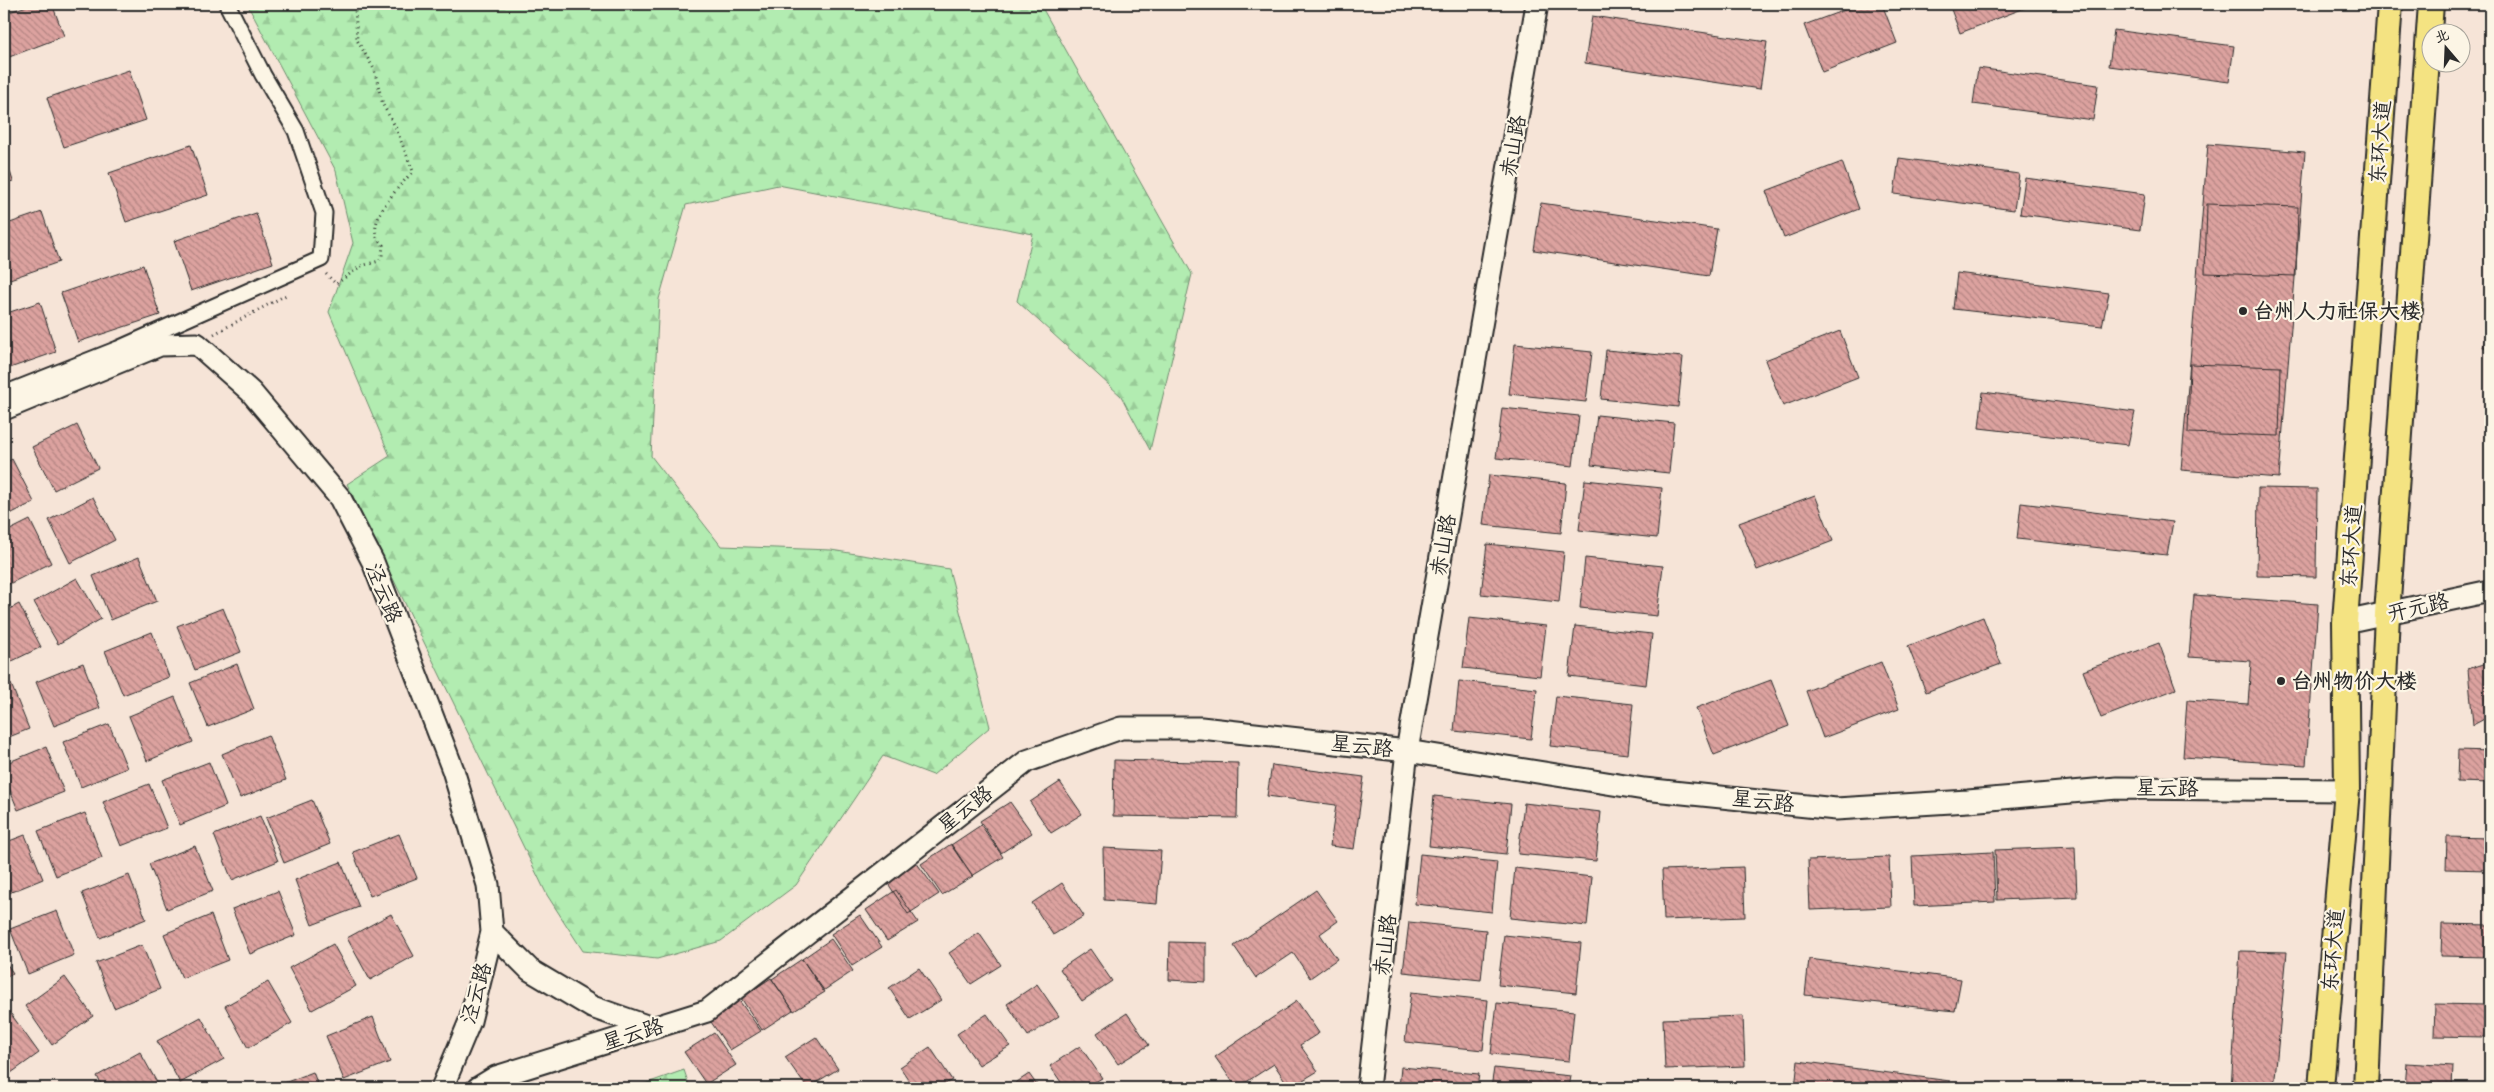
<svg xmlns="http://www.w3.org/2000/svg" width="2494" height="1092" font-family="Caveat,'LXGW WenKai TC',sans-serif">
	<defs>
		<pattern id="forest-firs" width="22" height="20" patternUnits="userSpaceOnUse" patternTransform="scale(1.25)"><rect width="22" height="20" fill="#b2ecb1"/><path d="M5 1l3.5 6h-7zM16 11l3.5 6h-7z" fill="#99cb98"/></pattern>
		<pattern id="building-back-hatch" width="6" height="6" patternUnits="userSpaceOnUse" patternTransform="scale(1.25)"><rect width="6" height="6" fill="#dca29f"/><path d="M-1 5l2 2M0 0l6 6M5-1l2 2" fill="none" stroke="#b38482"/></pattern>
	</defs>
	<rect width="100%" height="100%" fill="#f6e4d7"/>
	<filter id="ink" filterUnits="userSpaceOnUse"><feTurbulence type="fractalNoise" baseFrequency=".02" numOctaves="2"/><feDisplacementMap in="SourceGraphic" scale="10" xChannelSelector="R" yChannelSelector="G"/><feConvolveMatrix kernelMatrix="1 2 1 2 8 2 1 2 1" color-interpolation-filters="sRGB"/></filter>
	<g filter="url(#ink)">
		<path fill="url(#forest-firs)" stroke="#6e8c6e" d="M 247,4 L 1040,4 L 1192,274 L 1150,450 L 1121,396 L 1017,301 L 1033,234 L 778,185 L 686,205 L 659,299 L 651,456 L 721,546 L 831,550 L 949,569 L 990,727 L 933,775 L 883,756 L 796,885 L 721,941 L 657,959 L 583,951 L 547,895 L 347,484 L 390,456 L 329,312 L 353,243 L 336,171 Z
			M 684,1070 L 690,1088 L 633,1088 Z"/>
		<path fill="url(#building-back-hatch)" stroke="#2b2b2b" d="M 32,4 L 52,4 L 64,36 L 4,59 L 4,14 Z
			M 1861,4 L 1882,4 L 1897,43 L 1822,72 L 1804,25 Z
			M 1949,4 L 2035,4 L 1960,33 Z
			M 1592,16 L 1767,42 L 1760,89 L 1585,63 Z
			M 2114,30 L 2234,46 L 2229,82 L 2109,66 Z
			M 1978,68 L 2098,85 L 2093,120 L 1973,104 Z
			M 129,70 L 146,120 L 64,147 L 47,98 Z
			M 2208,144 L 2305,152 L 2279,478 L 2181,470 Z
			M 191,145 L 208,195 L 126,222 L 109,173 Z
			M 4,153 L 13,181 L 4,184 Z
			M 1899,158 L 2019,174 L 2014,210 L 1894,194 Z
			M 1842,162 L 1859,209 L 1784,238 L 1766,191 Z
			M 2025,178 L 2145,194 L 2140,230 L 2020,214 Z
			M 1541,203 L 1717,229 L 1709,276 L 1534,250 Z
			M 2207,204 L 2298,207 L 2296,276 L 2205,273 Z
			M 42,212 L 59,262 L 4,281 L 4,225 Z
			M 256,213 L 273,263 L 191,291 L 174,241 Z
			M 143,265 L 160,315 L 78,342 L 61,293 Z
			M 1957,273 L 2109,293 L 2102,326 L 1953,309 Z
			M 40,302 L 56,352 L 4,370 L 4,314 Z
			M 2490,324 L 2490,348 L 2483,347 Z
			M 1840,331 L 1858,377 L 1783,406 L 1765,360 Z
			M 1515,344 L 1592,352 L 1586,402 L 1509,394 Z
			M 1606,350 L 1683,357 L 1678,407 L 1601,399 Z
			M 2190,364 L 2281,367 L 2279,436 L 2188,433 Z
			M 1983,392 L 2135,412 L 2128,445 L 1979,428 Z
			M 1502,408 L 1579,416 L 1573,466 L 1496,458 Z
			M 1597,415 L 1674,423 L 1669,473 L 1591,465 Z
			M 77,425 L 98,468 L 54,490 L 32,447 Z
			M 12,459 L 34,502 L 4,517 L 4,464 Z
			M 1489,475 L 1566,483 L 1561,533 L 1483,525 Z
			M 1585,480 L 1662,488 L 1657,538 L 1579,530 Z
			M 2258,488 L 2317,489 L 2316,577 L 2257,576 Z
			M 1815,495 L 1833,541 L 1757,570 L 1739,523 Z
			M 93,497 L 115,540 L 70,563 L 49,520 Z
			M 2021,503 L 2173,522 L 2167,555 L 2017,539 Z
			M 30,520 L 51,563 L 7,585 L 4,579 L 4,533 Z
			M 1487,544 L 1564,552 L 1559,602 L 1481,594 Z
			M 139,557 L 157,601 L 111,620 L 93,576 Z
			M 1585,558 L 1663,566 L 1657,616 L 1580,608 Z
			M 77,578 L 101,619 L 58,644 L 34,602 Z
			M 2194,595 L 2318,604 L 2306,765 L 2183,757 L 2187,700 L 2248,704 L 2251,661 L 2189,657 Z
			M 19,604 L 41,647 L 4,665 L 4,612 Z
			M 223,608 L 241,652 L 195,670 L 177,626 Z
			M 1983,617 L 2001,664 L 1926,692 L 1908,646 Z
			M 1469,618 L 1546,626 L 1540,676 L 1463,668 Z
			M 1575,626 L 1652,634 L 1646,685 L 1569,676 Z
			M 152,632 L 169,677 L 123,695 L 105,651 Z
			M 2159,643 L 2176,689 L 2101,718 L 2083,671 Z
			M 1881,662 L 1899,709 L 1823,738 L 1806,691 Z
			M 2490,662 L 2490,716 L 2473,725 L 2468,669 Z
			M 83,663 L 100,708 L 54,726 L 36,682 Z
			M 237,664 L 254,709 L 208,727 L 190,683 Z
			M 1771,680 L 1789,726 L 1714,755 L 1696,708 Z
			M 1459,681 L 1537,689 L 1531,739 L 1454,731 Z
			M 11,684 L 29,729 L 4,739 L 4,687 Z
			M 1556,696 L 1633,704 L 1628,754 L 1550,746 Z
			M 175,697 L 193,742 L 147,761 L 129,716 Z
			M 109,724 L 127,768 L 81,787 L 63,742 Z
			M 268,735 L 286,780 L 240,798 L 222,754 Z
			M 46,747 L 64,792 L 18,810 L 4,776 L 4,764 Z
			M 2458,750 L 2490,751 L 2490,783 L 2457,782 Z
			M 1114,760 L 1238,763 L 1237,818 L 1113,816 Z
			M 209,762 L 226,806 L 180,825 L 162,780 Z
			M 1272,765 L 1364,777 L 1354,849 L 1330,846 L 1336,805 L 1267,796 Z
			M 1060,782 L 1082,814 L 1051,833 L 1030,802 Z
			M 149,784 L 167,828 L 121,846 L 103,802 Z
			M 1434,796 L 1511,804 L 1506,854 L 1429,846 Z
			M 312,800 L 330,844 L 284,863 L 266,818 Z
			M 1010,802 L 1032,833 L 1001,853 L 980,821 Z
			M 1524,803 L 1601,812 L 1596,861 L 1518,854 Z
			M 85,813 L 102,858 L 56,876 L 38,831 Z
			M 260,816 L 278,861 L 232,880 L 214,835 Z
			M 981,825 L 1003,857 L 972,876 L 951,845 Z
			M 399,834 L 417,878 L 370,896 L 353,852 Z
			M 25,835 L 43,879 L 4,895 L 4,843 Z
			M 2447,837 L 2490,838 L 2490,870 L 2446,869 Z
			M 951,844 L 973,876 L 942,895 L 921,864 Z
			M 195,846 L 213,891 L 167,909 L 149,864 Z
			M 2075,847 L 2077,897 L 1997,900 L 1995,850 Z
			M 1103,848 L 1161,851 L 1157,904 L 1104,900 Z
			M 1993,852 L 1995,902 L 1914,906 L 1912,856 Z
			M 1420,854 L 1497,862 L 1492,912 L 1415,904 Z
			M 1889,857 L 1891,907 L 1810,910 L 1808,860 Z
			M 341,862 L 359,907 L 312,925 L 295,880 Z
			M 916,862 L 939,894 L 908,914 L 887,882 Z
			M 1743,867 L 1745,917 L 1664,920 L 1662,870 Z
			M 1515,868 L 1592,877 L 1587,926 L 1510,918 Z
			M 129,875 L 146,919 L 100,938 L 82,893 Z
			M 1062,883 L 1084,916 L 1053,935 L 1032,903 Z
			M 896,890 L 918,922 L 887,941 L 866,910 Z
			M 1316,890 L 1338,921 L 1320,934 L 1337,959 L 1310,978 L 1293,953 L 1256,978 L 1234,946 Z
			M 278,891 L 296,935 L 250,954 L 232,909 Z
			M 57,911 L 74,955 L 28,974 L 10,929 Z
			M 391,914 L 414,956 L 370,980 L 347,938 Z
			M 211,915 L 228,960 L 182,978 L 164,934 Z
			M 860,915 L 882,947 L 852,966 L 831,934 Z
			M 1409,922 L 1486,930 L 1481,980 L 1403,972 Z
			M 2442,924 L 2490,925 L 2490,957 L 2441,956 Z
			M 979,933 L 1001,965 L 971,984 L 949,953 Z
			M 1504,935 L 1581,943 L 1576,993 L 1498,985 Z
			M 831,939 L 853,971 L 823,991 L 802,959 Z
			M 1170,942 L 1206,943 L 1206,982 L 1169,980 Z
			M 333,944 L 356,986 L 312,1010 L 289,968 Z
			M 142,945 L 160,989 L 114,1008 L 96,963 Z
			M 1090,949 L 1112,981 L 1082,1001 L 1060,969 Z
			M 2240,951 L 2287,952 L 2274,1088 L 2231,1088 Z
			M 802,959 L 825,992 L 794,1011 L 772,979 Z
			M 1809,959 L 1961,979 L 1955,1011 L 1805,995 Z
			M 4,960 L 13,973 L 4,979 Z
			M 919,968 L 941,1000 L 910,1019 L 889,988 Z
			M 65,977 L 93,1016 L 52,1045 L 25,1006 Z
			M 771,978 L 793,1010 L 762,1030 L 741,998 Z
			M 268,982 L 292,1023 L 248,1048 L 225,1006 Z
			M 1037,984 L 1059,1016 L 1028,1036 L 1007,1004 Z
			M 1411,992 L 1488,1000 L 1483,1050 L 1405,1042 Z
			M 738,999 L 761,1031 L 730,1050 L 709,1019 Z
			M 1297,1001 L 1319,1033 L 1300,1045 L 1318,1071 L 1290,1088 L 1274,1064 L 1237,1088 L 1215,1057 Z
			M 1497,1003 L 1574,1011 L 1569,1061 L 1491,1054 Z
			M 2435,1004 L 2486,1005 L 2485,1037 L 2434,1036 Z
			M 1127,1013 L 1149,1045 L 1118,1064 L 1097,1033 Z
			M 11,1014 L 39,1053 L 4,1078 L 4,1019 Z
			M 987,1014 L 1010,1046 L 979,1065 L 957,1034 Z
			M 1743,1016 L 1745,1066 L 1665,1069 L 1663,1019 Z
			M 201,1017 L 224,1059 L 180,1083 L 157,1041 Z
			M 373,1017 L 390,1062 L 344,1080 L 326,1036 Z
			M 714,1033 L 736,1065 L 706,1084 L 684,1052 Z
			M 816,1037 L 838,1069 L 807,1088 L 785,1057 Z
			M 1080,1046 L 1102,1078 L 1085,1088 L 1065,1088 L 1050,1066 Z
			M 930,1047 L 952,1080 L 938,1088 L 914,1088 L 900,1067 Z
			M 140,1052 L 160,1088 L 103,1088 L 97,1076 Z
			M 1798,1061 L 1950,1081 L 1948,1088 L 1795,1088 Z
			M 2407,1063 L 2453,1066 L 2452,1088 L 2405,1088 Z
			M 1401,1067 L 1479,1074 L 1477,1088 L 1399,1088 Z
			M 1494,1068 L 1571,1076 L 1569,1088 L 1491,1088 Z
			M 313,1072 L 319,1088 L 271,1088 Z
			M 1029,1074 L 1039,1088 L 1008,1088 Z"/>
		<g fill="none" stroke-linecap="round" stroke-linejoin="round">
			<g stroke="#2b2b2b" stroke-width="19">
				<path id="street" d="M 4,394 L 118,349 L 321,259 L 324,213 L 296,131 L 263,75 L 227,4"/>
			</g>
			<g stroke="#2b2b2b" stroke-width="25">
				<path id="secondary" d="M 4,409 L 160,345 L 197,344 L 251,392 L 340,498 L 373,562 L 453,770 L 488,885 L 492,932 L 470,1021 L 442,1088
					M 2345,622 L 2490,591
					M 492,932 L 530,970 L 592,1007 L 652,1028
					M 478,1088 L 496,1077 L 707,1011 L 1027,761 L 1121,728 L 1201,728 L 1407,751 L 1644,789 L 1836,809 L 1968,801 L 2117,788 L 2347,790
					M 1368,1088 L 1407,751 L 1537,4"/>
			</g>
			<g stroke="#2b2b2b" stroke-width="28">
				<path id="primary" d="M 2321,1088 L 2347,790 L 2345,622 L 2390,4
					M 2366,1088 L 2387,614 L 2431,4"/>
			</g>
			<path stroke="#2b2b2b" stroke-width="3" stroke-dasharray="1 4" stroke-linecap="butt" d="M 326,274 L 336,284 L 361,266 L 379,261 L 382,256 L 383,245 C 359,226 400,186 413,171 L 395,126 L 383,105 L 374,69 L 357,40 L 355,9 L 352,4
				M 214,334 L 286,295"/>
			<use href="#street" stroke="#fcf5e5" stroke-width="15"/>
			<use href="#secondary" stroke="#fcf5e5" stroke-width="21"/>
			<use href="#primary" stroke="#f4e382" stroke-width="24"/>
		</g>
	</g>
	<g fill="#2b2b2b" stroke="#fcf5e5" stroke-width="2">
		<circle cx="2243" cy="311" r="5"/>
		<circle cx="2281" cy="681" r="5"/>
	</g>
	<g text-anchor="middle" stroke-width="4.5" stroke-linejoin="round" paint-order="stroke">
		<g font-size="21" fill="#2b2b2b" stroke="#fcf5e5">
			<text transform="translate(2380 142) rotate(-86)" y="7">东环大道</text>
			<text transform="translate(1513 146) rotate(-80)" y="7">赤山路</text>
			<text transform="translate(1443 545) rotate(-80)" y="7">赤山路</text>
			<text transform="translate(2351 546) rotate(-86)" y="7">东环大道</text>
			<text transform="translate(384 593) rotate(68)" y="7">泾云路</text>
			<text transform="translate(2418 607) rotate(-13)" y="7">开元路</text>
			<text transform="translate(1362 746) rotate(6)" y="7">星云路</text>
			<text transform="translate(2167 788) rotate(1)" y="7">星云路</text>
			<text transform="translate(1763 801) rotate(6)" y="7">星云路</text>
			<text transform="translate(965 809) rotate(-38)" y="7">星云路</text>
			<text transform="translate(1385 945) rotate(-83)" y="7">赤山路</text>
			<text transform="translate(2333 950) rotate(-85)" y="7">东环大道</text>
			<text transform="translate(476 993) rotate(-74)" y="7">泾云路</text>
			<text transform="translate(633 1034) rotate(-17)" y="7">星云路</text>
		</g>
		<g font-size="21" font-weight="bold" fill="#2b2b2b" stroke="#fcf5e5" text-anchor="start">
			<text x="2253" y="318">台州人力社保大楼</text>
			<text x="2291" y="688">台州物价大楼</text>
		</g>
	</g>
	<rect width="2494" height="1092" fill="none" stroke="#fcf5e5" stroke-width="20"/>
	<rect x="10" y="10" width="2474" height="1072" fill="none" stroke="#2b2b2b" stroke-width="2" filter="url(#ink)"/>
	<g transform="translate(2446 48) rotate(341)"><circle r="24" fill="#fcf5e5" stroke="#a8a49b"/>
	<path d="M0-4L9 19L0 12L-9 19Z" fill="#2b2b2b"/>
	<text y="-8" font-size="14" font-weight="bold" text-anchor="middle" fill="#2b2b2b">北</text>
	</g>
</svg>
